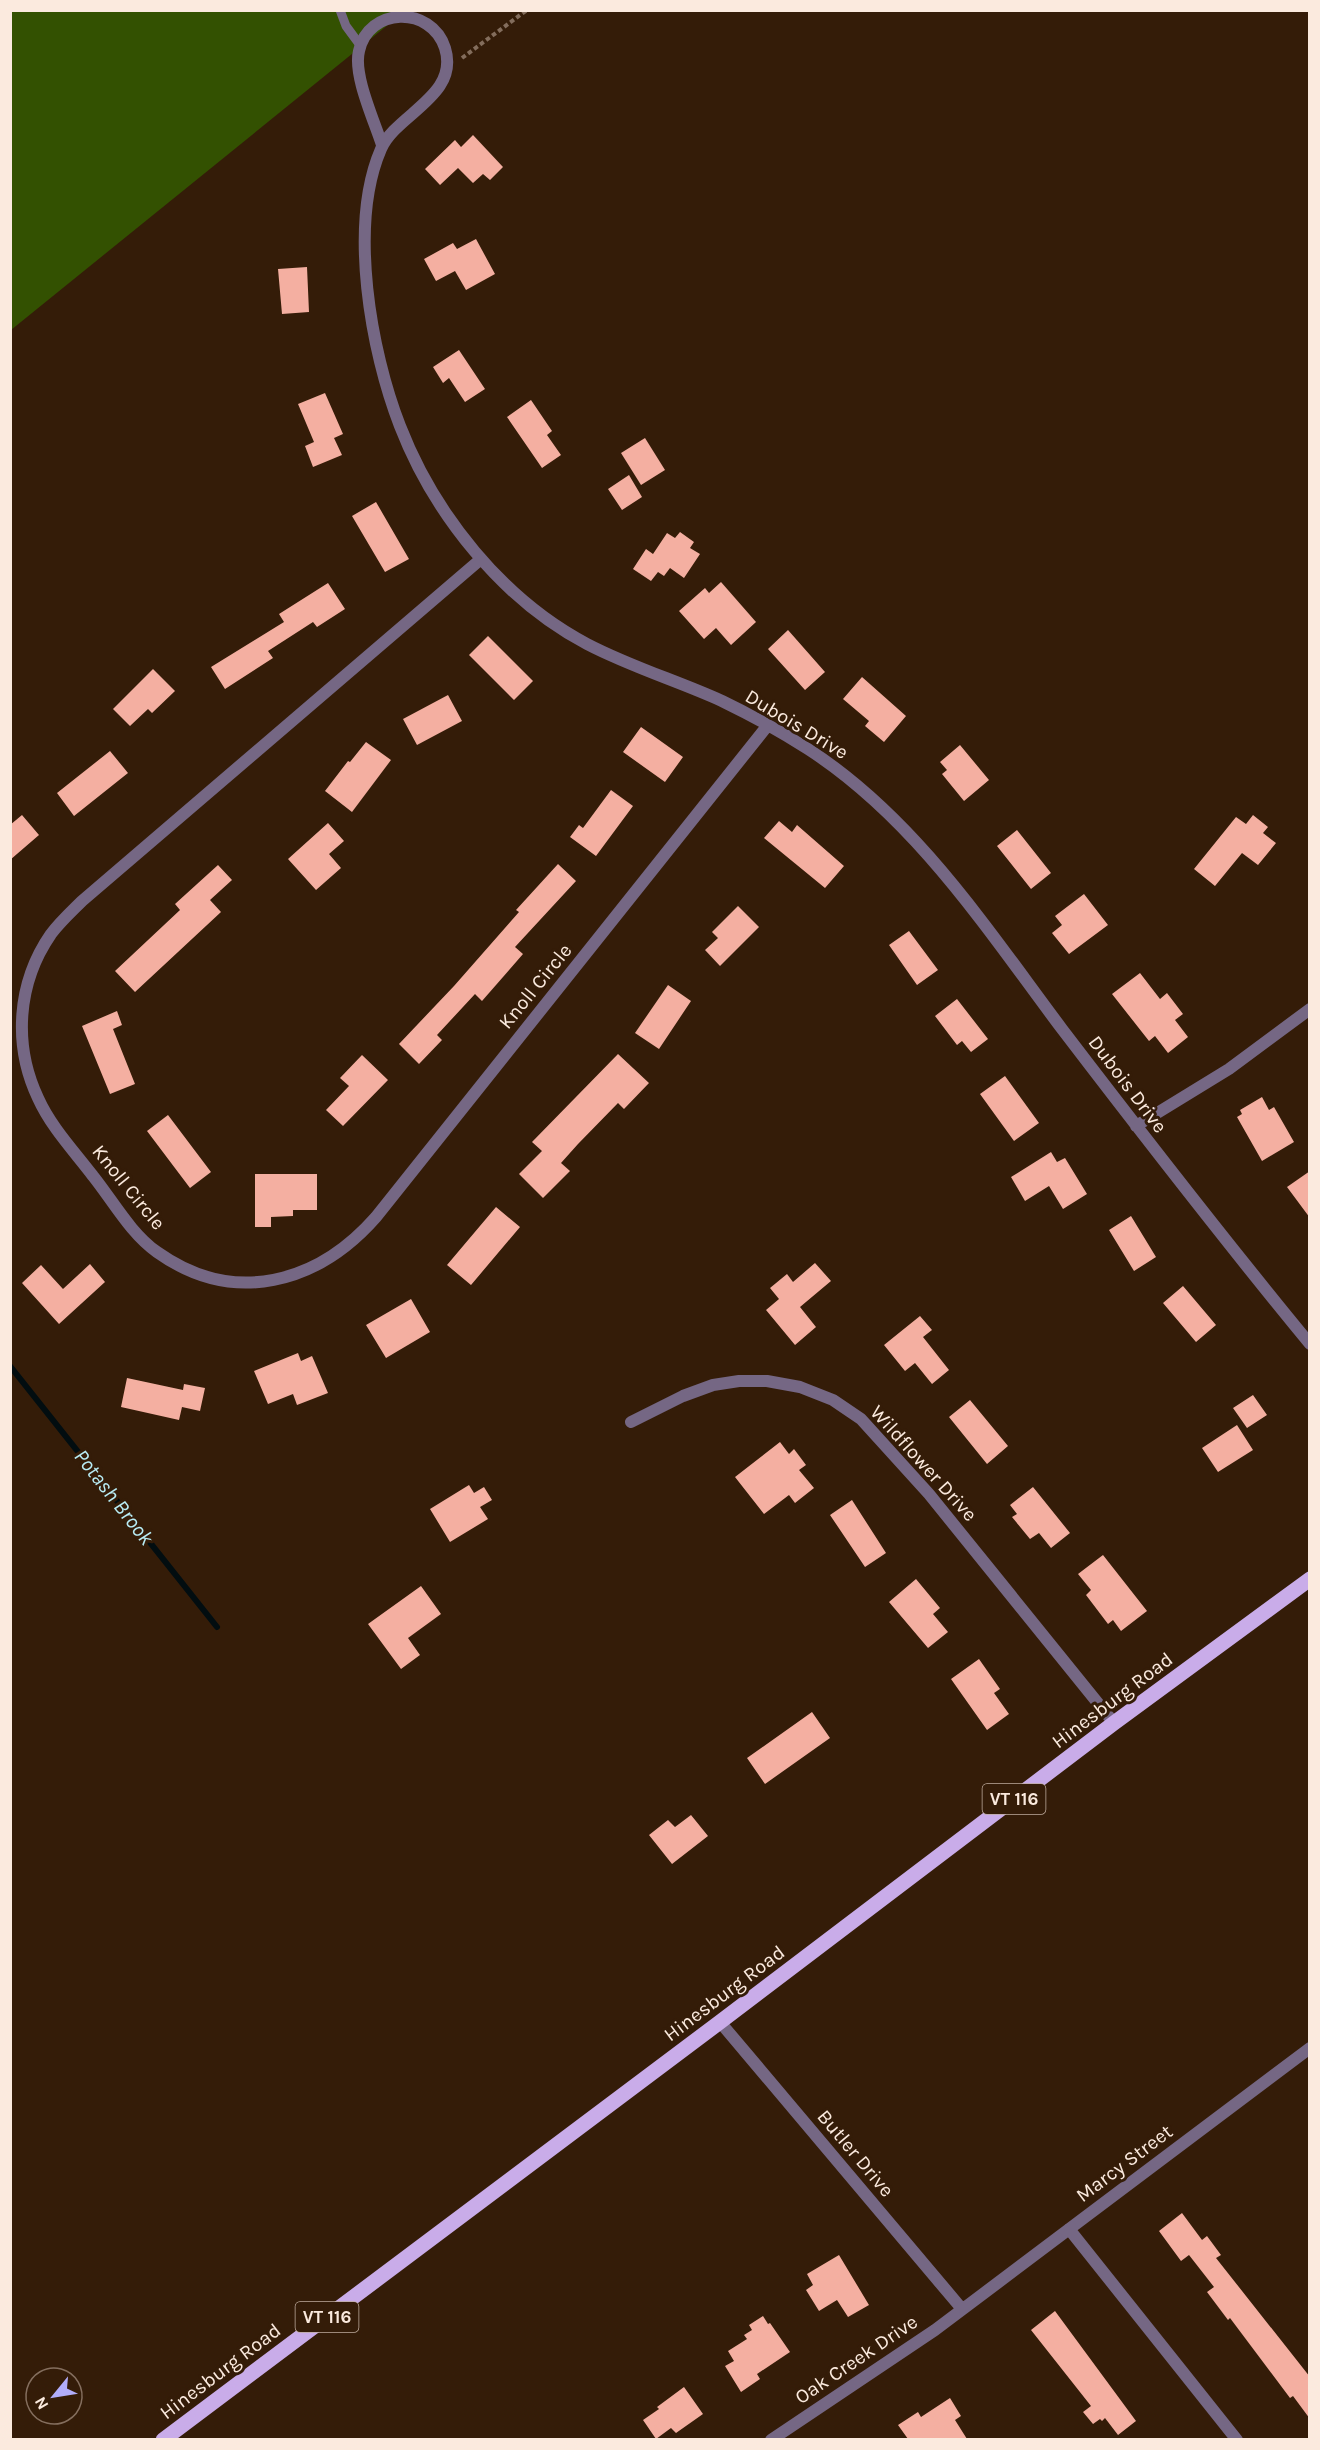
<svg xmlns="http://www.w3.org/2000/svg" width="1320" height="2450" font-family="Karla,sans-serif">
	<rect width="100%" height="100%" fill="#341c08"/>
	<path fill="#335101" d="M 11,11 L 405,11 L 11,330 Z"/>
	<g fill="none" stroke-linecap="round" stroke-linejoin="round">
		<path stroke="#020d10" stroke-width="6" d="M 10,1366 L 217,1627"/>
	</g>
	<path fill="#f4afa1" d="M 473,135 L 503,167 L 490,180 L 483,174 L 473,183 L 458,168 L 440,185 L 425,169 L 455,140 L 461,147 Z
		M 476,239 L 495,274 L 466,290 L 455,271 L 436,281 L 424,259 L 453,243 L 457,249 Z
		M 307,267 L 309,312 L 282,314 L 278,269 Z
		M 459,350 L 485,389 L 465,402 L 449,378 L 443,383 L 433,367 Z
		M 325,393 L 343,434 L 334,438 L 342,455 L 313,467 L 305,446 L 314,442 L 298,404 Z
		M 531,400 L 552,431 L 547,435 L 561,455 L 542,468 L 507,417 Z
		M 645,438 L 665,470 L 641,485 L 621,453 Z
		M 629,475 L 642,497 L 622,510 L 608,489 Z
		M 376,502 L 409,559 L 385,572 L 352,516 Z
		M 680,532 L 694,542 L 690,548 L 700,554 L 684,578 L 670,568 L 664,576 L 658,572 L 651,581 L 633,569 L 646,549 L 653,554 L 667,533 L 675,538 Z
		M 721,582 L 756,622 L 731,645 L 716,628 L 704,639 L 679,611 L 705,588 L 709,593 Z
		M 328,583 L 345,609 L 317,627 L 313,622 L 268,651 L 273,658 L 225,689 L 211,667 L 284,622 L 279,614 Z
		M 788,630 L 825,672 L 805,690 L 768,649 Z
		M 488,636 L 533,681 L 514,700 L 469,655 Z
		M 153,669 L 175,691 L 152,713 L 148,709 L 130,726 L 113,709 Z
		M 862,677 L 906,716 L 884,742 L 865,726 L 869,721 L 843,699 Z
		M 448,695 L 462,721 L 417,745 L 403,719 Z
		M 641,727 L 683,757 L 665,782 L 623,752 Z
		M 366,742 L 391,760 L 352,812 L 325,791 L 348,761 L 350,762 Z
		M 960,745 L 989,780 L 964,801 L 942,774 L 947,770 L 940,762 Z
		M 110,751 L 128,773 L 74,816 L 57,793 Z
		M 611,790 L 633,806 L 596,856 L 570,837 L 579,825 L 583,828 Z
		M 22,815 L 39,835 L 10,860 L 10,825 Z
		M 1253,815 L 1268,827 L 1263,833 L 1276,843 L 1258,865 L 1242,853 L 1215,886 L 1194,869 L 1236,817 L 1246,824 Z
		M 779,821 L 792,832 L 797,825 L 844,866 L 825,888 L 764,838 Z
		M 328,823 L 344,841 L 329,854 L 341,868 L 316,890 L 288,859 Z
		M 1017,830 L 1051,873 L 1031,889 L 997,846 Z
		M 558,864 L 576,881 L 515,947 L 523,954 L 482,1001 L 475,994 L 437,1035 L 442,1040 L 419,1064 L 399,1044 L 454,986 L 519,912 L 516,910 Z
		M 218,865 L 232,880 L 210,900 L 221,912 L 135,992 L 115,971 L 180,910 L 175,904 Z
		M 1084,894 L 1108,925 L 1069,954 L 1052,933 L 1062,925 L 1055,916 Z
		M 738,906 L 759,927 L 720,966 L 705,950 L 718,938 L 712,932 Z
		M 909,931 L 938,970 L 917,985 L 889,945 Z
		M 1140,973 L 1160,999 L 1167,993 L 1183,1014 L 1175,1020 L 1188,1037 L 1168,1053 L 1155,1036 L 1149,1041 L 1112,994 Z
		M 668,985 L 691,1001 L 659,1049 L 635,1033 Z
		M 957,999 L 988,1039 L 971,1052 L 962,1041 L 957,1045 L 935,1016 Z
		M 117,1011 L 122,1025 L 113,1029 L 135,1084 L 110,1094 L 82,1026 Z
		M 618,1054 L 649,1083 L 624,1109 L 618,1103 L 578,1144 L 561,1163 L 570,1171 L 543,1198 L 519,1174 L 542,1151 L 532,1142 Z
		M 362,1055 L 388,1080 L 343,1126 L 326,1110 L 349,1086 L 340,1078 Z
		M 1005,1076 L 1039,1123 L 1014,1141 L 980,1094 Z
		M 1262,1097 L 1269,1110 L 1274,1107 L 1294,1142 L 1262,1161 L 1237,1117 L 1242,1114 L 1240,1110 Z
		M 168,1115 L 211,1172 L 190,1188 L 147,1131 Z
		M 1051,1152 L 1057,1162 L 1065,1158 L 1087,1194 L 1063,1209 L 1049,1186 L 1025,1201 L 1011,1177 Z
		M 1310,1171 L 1310,1218 L 1287,1187 Z
		M 255,1174 L 317,1174 L 317,1210 L 293,1210 L 293,1216 L 271,1217 L 271,1227 L 255,1227 Z
		M 496,1207 L 520,1227 L 471,1285 L 447,1265 Z
		M 1131,1216 L 1156,1257 L 1134,1271 L 1109,1230 Z
		M 815,1263 L 831,1281 L 800,1307 L 816,1327 L 795,1345 L 766,1310 L 779,1299 L 770,1288 L 787,1274 L 793,1282 Z
		M 90,1264 L 105,1282 L 59,1324 L 22,1283 L 41,1265 L 63,1289 Z
		M 1183,1286 L 1216,1325 L 1196,1342 L 1163,1303 Z
		M 411,1299 L 430,1332 L 386,1358 L 366,1325 Z
		M 920,1316 L 932,1330 L 923,1337 L 949,1370 L 932,1384 L 915,1363 L 905,1371 L 884,1345 Z
		M 298,1353 L 301,1361 L 312,1356 L 328,1393 L 297,1405 L 293,1394 L 268,1404 L 254,1371 Z
		M 127,1378 L 183,1390 L 184,1384 L 205,1388 L 200,1411 L 182,1407 L 179,1420 L 121,1407 Z
		M 1253,1395 L 1267,1415 L 1247,1428 L 1233,1408 Z
		M 970,1400 L 1008,1446 L 987,1464 L 949,1417 Z
		M 1237,1425 L 1253,1450 L 1218,1472 L 1202,1448 Z
		M 780,1442 L 789,1454 L 794,1449 L 806,1465 L 799,1470 L 814,1488 L 795,1503 L 789,1495 L 764,1514 L 735,1477 Z
		M 469,1485 L 474,1493 L 484,1487 L 492,1500 L 480,1507 L 488,1519 L 450,1542 L 430,1509 Z
		M 1033,1487 L 1070,1533 L 1051,1548 L 1039,1533 L 1030,1539 L 1012,1517 L 1017,1514 L 1010,1505 Z
		M 852,1500 L 886,1553 L 865,1567 L 830,1515 Z
		M 1103,1555 L 1147,1611 L 1121,1631 L 1113,1620 L 1108,1624 L 1086,1595 L 1091,1590 L 1078,1574 Z
		M 916,1579 L 940,1608 L 933,1614 L 948,1632 L 928,1648 L 889,1602 Z
		M 421,1586 L 441,1614 L 408,1638 L 420,1655 L 401,1669 L 368,1624 Z
		M 979,1659 L 1000,1689 L 994,1693 L 1009,1714 L 987,1730 L 951,1679 Z
		M 812,1712 L 830,1738 L 765,1784 L 747,1758 Z
		M 691,1815 L 708,1836 L 672,1864 L 649,1835 L 668,1820 L 675,1827 Z
		M 1182,2213 L 1202,2240 L 1207,2236 L 1221,2255 L 1216,2258 L 1310,2377 L 1310,2419 L 1293,2396 L 1290,2398 L 1230,2318 L 1228,2320 L 1207,2292 L 1214,2287 L 1189,2255 L 1181,2261 L 1159,2231 Z
		M 839,2255 L 869,2305 L 848,2317 L 837,2300 L 819,2311 L 806,2290 L 813,2285 L 807,2274 Z
		M 1055,2311 L 1136,2421 L 1118,2435 L 1105,2418 L 1102,2421 L 1100,2419 L 1093,2424 L 1083,2412 L 1091,2406 L 1031,2330 Z
		M 763,2316 L 768,2324 L 770,2323 L 790,2352 L 757,2374 L 760,2379 L 741,2392 L 725,2366 L 734,2361 L 728,2351 L 747,2339 L 744,2335 L 752,2330 L 749,2325 Z
		M 684,2387 L 703,2414 L 676,2433 L 671,2428 L 656,2439 L 643,2420 L 659,2409 L 657,2407 Z
		M 950,2398 L 961,2416 L 955,2420 L 967,2439 L 908,2439 L 898,2425 L 918,2412 L 921,2417 Z"/>
	<g fill="none" stroke-linecap="round" stroke-linejoin="round">
		<path stroke="#836d5c" stroke-width="4" stroke-dasharray="4.5 3" stroke-linecap="butt" d="M 462,58 L 527,10"/>
		<path stroke="#756784" stroke-width="9" d="M 340,10 L 346,26 L 360,45"/>
		<path stroke="#756784" stroke-width="12" d="M 382,145 C 374,120 353,75 359,51 C 368,7 431,5 445,48 C 460,96 396,114 381,149 C 348,225 371,352 400,426 C 434,514 503,600 587,644 C 631,667 678,681 722,701 C 751,715 780,731 808,749 C 915,818 987,929 1062,1029 C 1143,1135 1225,1241 1310,1344
			M 481,559 L 82,901 C 71,912 60,922 51,934 C 17,983 13,1045 38,1098 C 51,1127 74,1151 93,1176 C 113,1201 131,1234 157,1252 C 234,1307 318,1283 376,1217 L 768,725
			M 1136,1126 L 1229,1069 L 1310,1009
			M 631,1422 L 683,1396 L 713,1385 L 739,1381 L 767,1381 L 800,1387 L 833,1400 L 861,1419 L 929,1494 L 1114,1723
			M 720,2022 L 962,2309
			M 1069,2229 L 1237,2440
			M 771,2440 L 935,2330 L 1310,2048"/>
		<path stroke="#c9ace9" stroke-width="15" d="M 163,2440 L 720,2022 L 1114,1723 L 1310,1579"/>
	</g>
	<g text-anchor="middle" stroke-width="6" stroke-linejoin="round" paint-order="stroke">
		<g fill="#341c08" stroke="#bfac9e" stroke-width="1.5">
			<rect x="982.5" y="1784" width="63" height="30" rx="4.5"/>
			<rect x="295.5" y="2302" width="63" height="30" rx="4.5"/>
		</g>
		<g font-size="18" font-weight="bold" fill="#fbeade">
			<text x="1014" y="1805">VT 116</text>
			<text x="327" y="2323">VT 116</text>
		</g>
		<g font-size="20" fill="#fbeade" stroke="#341c08">
			<text transform="translate(797 724) rotate(31)" y="7">Dubois Drive</text>
			<text transform="translate(535 986) rotate(-51)" y="7">Knoll Circle</text>
			<text transform="translate(1128 1084) rotate(53)" y="7">Dubois Drive</text>
			<text transform="translate(129 1187) rotate(51)" y="7">Knoll Circle</text>
			<text transform="translate(924 1463) rotate(48)" y="7">Wildflower Drive</text>
			<text transform="translate(1112 1700) rotate(-37)" y="7">Hinesburg Road</text>
			<text transform="translate(724 1993) rotate(-37)" y="7">Hinesburg Road</text>
			<text transform="translate(856 2153) rotate(50)" y="7">Butler Drive</text>
			<text transform="translate(1124 2163) rotate(-37)" y="7">Marcy Street</text>
			<text transform="translate(856 2359) rotate(-34)" y="7">Oak Creek Drive</text>
			<text transform="translate(220 2371) rotate(-37)" y="7">Hinesburg Road</text>
		</g>
		<g font-size="21" font-style="italic" fill="#b8ecf5" stroke="#341c08">
			<text transform="translate(114 1497) rotate(52)" y="7">Potash Brook</text>
		</g>
	</g>
	<rect width="1320" height="2450" fill="none" stroke="#fbeade" stroke-width="24"/>
	<g transform="translate(54 2396) rotate(240)"><circle r="28" fill="#341c08" stroke="#846e5e" stroke-width="1.5"/>
	<path d="M0-4.5L10 22L0 15L-10 22Z" fill="#b1adfa"/>
	<text y="-9" font-size="16" font-weight="bold" text-anchor="middle" fill="#fbeade">N</text>
	</g>
</svg>
